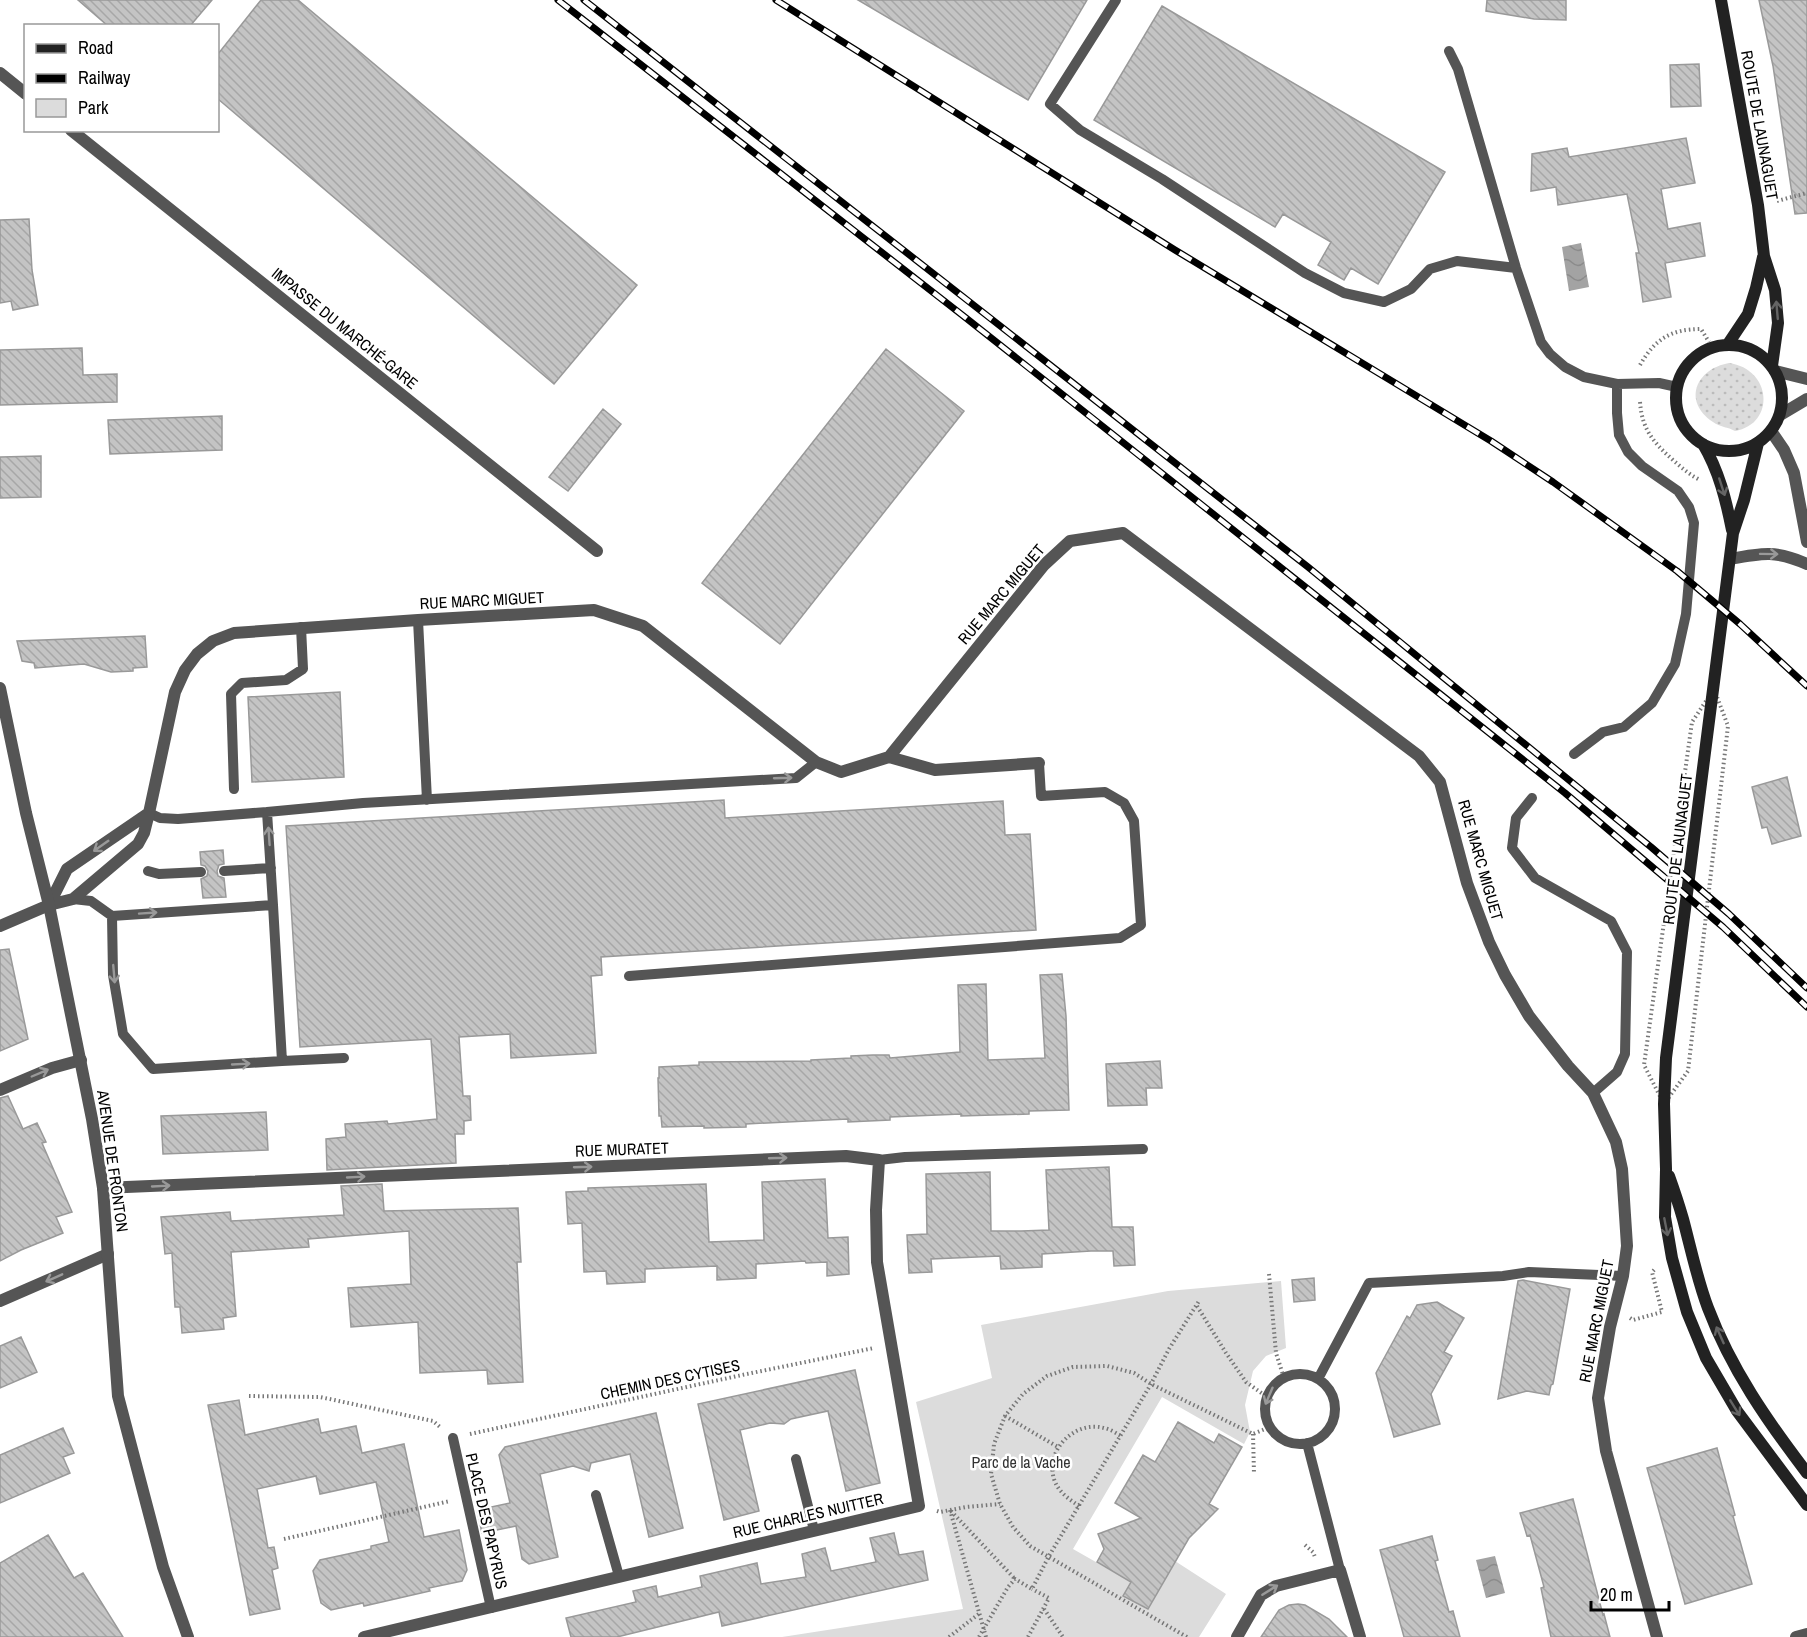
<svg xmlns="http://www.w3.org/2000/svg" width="1807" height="1637" font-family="'Archivo Narrow',sans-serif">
	<defs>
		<pattern id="grass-dots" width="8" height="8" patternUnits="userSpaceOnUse" patternTransform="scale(1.5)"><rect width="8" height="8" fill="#dcdcdc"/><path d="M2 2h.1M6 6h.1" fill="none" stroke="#bbb" stroke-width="1.8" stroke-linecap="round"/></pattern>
		<pattern id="water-waves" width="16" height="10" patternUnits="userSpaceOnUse" patternTransform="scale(1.5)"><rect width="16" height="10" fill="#a3a3a3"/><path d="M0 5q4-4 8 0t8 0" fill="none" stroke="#8b8b8b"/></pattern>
		<pattern id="building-back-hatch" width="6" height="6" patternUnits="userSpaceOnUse" patternTransform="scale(1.5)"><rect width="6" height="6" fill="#c4c4c4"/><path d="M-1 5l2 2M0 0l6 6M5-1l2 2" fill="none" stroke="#a7a7a7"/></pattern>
	</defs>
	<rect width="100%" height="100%" fill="#fff"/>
	<path fill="url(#grass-dots)" d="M 1729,363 C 1772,369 1776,424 1735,431 C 1728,427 1720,427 1713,422 C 1682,401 1696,369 1729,363 Z"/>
	<path fill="#dcdcdc" d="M 1281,1281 L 1286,1348 L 1266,1356 L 1253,1371 L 1245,1405 L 1250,1432 L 1244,1444 L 1162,1397 L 1073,1549 L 1131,1582 L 1124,1596 L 1147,1609 L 1175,1561 L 1226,1594 L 1199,1637 L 782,1637 L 963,1609 L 916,1402 L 992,1378 L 981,1325 L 1168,1291 Z"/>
	<path fill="url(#water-waves)" d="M 1581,243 L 1589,287 L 1569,291 L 1562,247 Z
		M 1495,1556 L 1505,1593 L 1486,1598 L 1476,1560 Z"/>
	<path fill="url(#building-back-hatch)" stroke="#999" stroke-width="1.5" d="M 78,0 L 212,0 L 190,26 L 108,26 Z
		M 261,0 L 298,0 L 637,285 L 554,384 L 218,99 L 218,54 Z
		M 858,0 L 1087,0 L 1028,100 Z
		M 1487,0 L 1566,0 L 1566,20 L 1534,19 L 1486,11 Z
		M 1759,0 L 1807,0 L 1807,213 L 1795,214 L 1773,66 Z
		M 1162,6 L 1445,172 L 1378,284 L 1351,268 L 1344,280 L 1318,265 L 1331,242 L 1283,214 L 1275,227 L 1094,120 Z
		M 1699,64 L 1701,106 L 1671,107 L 1670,65 Z
		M 1686,138 L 1695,183 L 1661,189 L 1668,229 L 1700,223 L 1705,256 L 1665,263 L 1671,297 L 1643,302 L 1636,253 L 1639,253 L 1627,194 L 1558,205 L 1556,187 L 1531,191 L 1532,154 L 1567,148 L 1569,157 Z
		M 29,219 L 32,270 L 38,305 L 13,310 L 11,301 L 0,303 L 0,220 Z
		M 82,348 L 83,375 L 117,374 L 117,402 L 0,405 L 0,350 Z
		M 886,349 L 964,411 L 780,644 L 702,583 Z
		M 603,409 L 621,424 L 568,491 L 549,477 Z
		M 222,416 L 222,450 L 110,454 L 108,420 Z
		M 41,456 L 41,497 L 0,498 L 0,457 Z
		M 145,636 L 147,667 L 133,668 L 133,671 L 111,672 L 84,664 L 35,668 L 34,663 L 22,661 L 17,641 Z
		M 340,692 L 344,777 L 252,782 L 248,697 Z
		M 1787,777 L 1801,836 L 1772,844 L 1767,827 L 1762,828 L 1752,787 Z
		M 724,800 L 725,818 L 1003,801 L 1005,835 L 1030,834 L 1036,930 L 601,957 L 602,975 L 591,976 L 596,1053 L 511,1058 L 510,1034 L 459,1037 L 463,1096 L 470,1096 L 471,1120 L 464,1121 L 464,1134 L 455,1134 L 456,1163 L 327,1170 L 326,1139 L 346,1137 L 345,1124 L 387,1121 L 388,1124 L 437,1119 L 431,1039 L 300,1047 L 286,826 Z
		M 223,850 L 224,864 L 219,865 L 217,871 L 218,876 L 224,878 L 226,897 L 203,898 L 201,879 L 207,876 L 208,871 L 205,866 L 201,865 L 200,852 Z
		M 9,949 L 28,1039 L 0,1051 L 0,950 Z
		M 1062,974 L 1066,1016 L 1069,1110 L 1029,1111 L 1029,1114 L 961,1116 L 961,1114 L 890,1117 L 890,1120 L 848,1122 L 848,1119 L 746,1124 L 746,1127 L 704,1128 L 704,1126 L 662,1127 L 661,1116 L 659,1116 L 658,1078 L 659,1078 L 659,1067 L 699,1065 L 699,1062 L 811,1061 L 811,1060 L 851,1058 L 851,1056 L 873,1055 L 889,1055 L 890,1058 L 960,1052 L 958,985 L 986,984 L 988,1060 L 1045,1058 L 1040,975 Z
		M 1160,1061 L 1162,1088 L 1146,1088 L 1147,1105 L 1108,1106 L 1106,1064 Z
		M 8,1096 L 23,1129 L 37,1123 L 46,1142 L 42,1143 L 72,1212 L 56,1217 L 63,1233 L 21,1250 L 0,1261 L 0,1098 Z
		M 266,1112 L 268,1150 L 163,1154 L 161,1116 Z
		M 1109,1167 L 1112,1227 L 1133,1227 L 1135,1265 L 1114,1266 L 1113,1251 L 1091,1251 L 1042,1254 L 1042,1267 L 1001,1269 L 1000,1256 L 931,1259 L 932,1272 L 909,1273 L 907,1235 L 927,1234 L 926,1174 L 990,1172 L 991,1231 L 1021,1231 L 1049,1230 L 1046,1170 Z
		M 825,1179 L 828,1238 L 848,1237 L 849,1274 L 827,1276 L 827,1262 L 806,1263 L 805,1261 L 756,1264 L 756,1278 L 717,1280 L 717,1266 L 645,1269 L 645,1282 L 607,1284 L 606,1271 L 584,1272 L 582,1223 L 568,1224 L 566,1192 L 588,1191 L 588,1188 L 706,1184 L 709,1242 L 764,1240 L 762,1182 Z
		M 382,1184 L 384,1211 L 518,1208 L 521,1262 L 517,1262 L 523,1382 L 488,1384 L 487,1370 L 420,1373 L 418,1322 L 351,1327 L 348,1288 L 411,1284 L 409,1231 L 308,1239 L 309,1247 L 231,1252 L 236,1316 L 223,1318 L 224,1329 L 182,1333 L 180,1307 L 175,1307 L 172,1253 L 165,1254 L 161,1217 L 230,1212 L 231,1221 L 344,1215 L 341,1186 Z
		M 1314,1278 L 1315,1300 L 1294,1302 L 1292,1280 Z
		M 1523,1280 L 1570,1289 L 1553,1384 L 1551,1385 L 1549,1395 L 1527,1391 L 1498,1399 L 1518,1281 Z
		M 1437,1302 L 1464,1318 L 1444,1352 L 1452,1356 L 1431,1394 L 1440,1424 L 1394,1437 L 1376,1373 L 1407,1316 L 1410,1318 L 1417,1305 Z
		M 21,1337 L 37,1372 L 0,1388 L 0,1346 Z
		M 855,1370 L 880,1483 L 846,1491 L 828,1411 L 791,1419 L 784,1424 L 770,1423 L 740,1430 L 759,1511 L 724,1520 L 698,1404 Z
		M 239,1400 L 245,1435 L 318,1419 L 321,1433 L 356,1426 L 362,1453 L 404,1444 L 424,1537 L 459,1530 L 467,1570 L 462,1581 L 429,1588 L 430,1591 L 364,1606 L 363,1603 L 331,1610 L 321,1603 L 313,1571 L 320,1560 L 371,1549 L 371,1546 L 389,1542 L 376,1482 L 320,1494 L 316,1476 L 257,1489 L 268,1548 L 274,1547 L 278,1568 L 272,1570 L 280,1609 L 250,1615 L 208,1405 Z
		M 656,1413 L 683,1528 L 649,1537 L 630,1454 L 591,1463 L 589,1471 L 573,1466 L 540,1474 L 558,1557 L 529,1564 L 522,1559 L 516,1526 L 482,1533 L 477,1510 L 510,1503 L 499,1455 L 505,1447 Z
		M 1178,1422 L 1214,1443 L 1219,1434 L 1242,1447 L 1209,1504 L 1218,1509 L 1189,1538 L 1148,1609 L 1123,1596 L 1131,1582 L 1097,1562 L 1104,1549 L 1098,1534 L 1141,1518 L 1115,1503 L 1143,1455 L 1155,1462 Z
		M 63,1428 L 74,1453 L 63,1457 L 70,1473 L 0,1503 L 0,1455 Z
		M 1717,1448 L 1735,1515 L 1733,1516 L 1752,1584 L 1685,1604 L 1647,1468 Z
		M 1573,1499 L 1603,1615 L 1604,1614 L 1610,1637 L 1551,1637 L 1541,1588 L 1544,1587 L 1530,1535 L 1527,1536 L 1520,1513 Z
		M 894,1533 L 899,1555 L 923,1551 L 928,1580 L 722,1626 L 719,1612 L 617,1637 L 571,1637 L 566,1618 L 636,1602 L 633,1591 L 656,1586 L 658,1597 L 702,1587 L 700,1576 L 757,1563 L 761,1584 L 806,1577 L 802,1554 L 825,1548 L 831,1571 L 876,1562 L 870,1538 Z
		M 48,1535 L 74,1578 L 83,1573 L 123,1637 L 0,1637 L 0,1563 Z
		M 1432,1536 L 1438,1560 L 1435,1561 L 1449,1612 L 1453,1611 L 1460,1637 L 1404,1637 L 1380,1550 Z
		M 1298,1604 L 1305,1605 L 1329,1619 L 1347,1637 L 1261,1637 L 1279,1610 L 1289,1605 Z"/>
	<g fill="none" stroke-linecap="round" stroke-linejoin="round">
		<path stroke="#777" stroke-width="4" stroke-dasharray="1.5 3" stroke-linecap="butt" d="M 1777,201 L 1807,193
			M 1640,365 C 1655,339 1671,329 1701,329 L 1709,342
			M 1640,402 C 1642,430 1654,443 1674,461 C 1682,468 1690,475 1700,480
			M 1714,689 L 1728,726 L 1688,1071 L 1664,1104 L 1644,1065 L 1692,722 Z
			M 1269,1274 L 1276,1353 L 1284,1378
			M 1197,1306 L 1226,1353 L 1246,1382 L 1267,1397
			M 1630,1318 L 1633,1320 L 1662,1312 L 1652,1272 L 1655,1269
			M 249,1396 L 320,1397 L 433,1421 L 440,1427
			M 1005,1416 L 1058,1447
			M 470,1434 L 742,1375 L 874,1348
			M 1253,1434 L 1254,1474
			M 1079,1506 C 1069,1499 1058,1492 1054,1479 C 1045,1450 1075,1420 1104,1428 C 1110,1429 1116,1433 1121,1436
			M 950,1510 L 986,1637
			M 937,1511 L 940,1512 L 966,1507 L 1000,1504
			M 951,1511 L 1015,1579
			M 284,1539 L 450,1501
			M 1305,1545 L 1313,1552 L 1315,1557
			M 1044,1609 L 1063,1637
			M 949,1637 L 980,1613
			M 979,1637 L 1008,1587 L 1015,1579 L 1032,1589 L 1049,1556 L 1151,1384 L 1169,1349 L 1199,1301
			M 1028,1637 L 1049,1598 L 1032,1589
			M 1187,1637 L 1030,1546 L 1013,1527 L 1000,1504 L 991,1474 L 994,1444 L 1005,1416 L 1023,1394 L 1047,1376 L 1073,1367 L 1107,1366 L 1134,1373 L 1151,1384 L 1253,1434 L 1270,1427"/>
		<path stroke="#555" stroke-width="10" d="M 1116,0 L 1050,104 L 1080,130 L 1162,179 L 1305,273 L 1344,293 L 1384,302 L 1411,289 L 1430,269 L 1457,261 L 1516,268
			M 1449,51 L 1458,69 L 1516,268 L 1541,342 L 1550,354 L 1565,367 L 1584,377 L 1617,384 L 1659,383 L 1677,387
			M 418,620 L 427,800
			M 1574,754 L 1603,732 L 1624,727 L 1652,703 L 1675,664 L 1686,614 L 1694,523 L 1689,507 L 1678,491 L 1642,466 L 1628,452 L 1619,435 L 1617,413 L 1617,384
			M 234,789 L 231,694 L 242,683 L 286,680 L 303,669 L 301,627
			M 1532,798 L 1516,818 L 1512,848 L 1535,878 L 1611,921 L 1627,952 L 1625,1054 L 1617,1072 L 1593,1093
			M 267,812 L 363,803 L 796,778 L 816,762
			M 148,871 L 159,874 L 201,872
			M 224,871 L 271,868
			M 73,899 L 91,901 L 112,916 L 273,905 L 267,812 L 178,819 L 160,818 L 149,813
			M 112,916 L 113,975 L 123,1034 L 153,1069 L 282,1061 L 273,905
			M 629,976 L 1120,938 L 1141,925 L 1134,821 L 1124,803 L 1105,792 L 1041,796 L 1039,763
			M 282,1061 L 344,1058
			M 879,1160 L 905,1157 L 1143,1149
			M1265 1409a35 35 0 1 1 70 0a35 35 0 1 1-70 0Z
			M 1318,1379 L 1369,1283 L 1503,1276 L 1529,1272 L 1623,1276
			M 453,1438 L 491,1608
			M 1307,1443 L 1340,1570
			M 796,1459 L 814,1530
			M 596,1495 L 619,1576"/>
		<path stroke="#555" stroke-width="12" d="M 0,73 L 26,94
			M 71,130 L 597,551
			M 1775,371 L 1807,379
			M 1780,415 L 1807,399
			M 1771,431 L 1784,450 L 1794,473 L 1807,542
			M 1730,559 C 1762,553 1776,550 1807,564
			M 889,757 L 1044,565 L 1070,541 L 1123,533 L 1419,756 L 1440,782 L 1467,883 L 1489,942 L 1505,975 L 1529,1016 L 1568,1066 L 1593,1093 L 1616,1142 L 1622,1169 L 1627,1246 L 1623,1276 L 1610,1327 L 1598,1398 L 1606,1451 L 1657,1637
			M 49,905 L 73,899 L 138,844 L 144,833 L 149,813 L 175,692 L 185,670 L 197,654 L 213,641 L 234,633 L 418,620 L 594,610 L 643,626 L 816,762 L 841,772 L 889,757 L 935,770 L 1039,763
			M 49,905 L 67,869 L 149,813
			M 0,1090 L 52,1068 L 81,1060
			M 103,1188 L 846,1156 L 879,1160 L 876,1210 L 877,1262 L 919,1506 L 364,1637
			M 0,1301 L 108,1254
			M 1237,1637 L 1261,1595 L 1276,1586 L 1340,1570 L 1360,1637
			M 1796,1637 L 1807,1634"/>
		<path stroke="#555" stroke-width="12" d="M 0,688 L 26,813 L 49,905 L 92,1119 L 103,1188 L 118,1396 L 163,1567 L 188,1637
			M 0,926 L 49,905"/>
		<path stroke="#222" stroke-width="12" d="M 1721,0 L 1758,205 L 1764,256 L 1775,290 L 1778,323 L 1772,366
			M 1728,344 L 1748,314 L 1756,288 L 1763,257
			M1676 398a53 53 0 1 1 106 0a53 53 0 1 1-106 0Z
			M 1758,443 L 1744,500 L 1733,533 L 1666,1058 L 1664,1104 L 1666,1169 L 1665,1217 L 1672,1258 L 1687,1312 L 1706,1358 L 1737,1411 L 1807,1505
			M 1703,444 C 1719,471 1726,500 1732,530
			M 1669,1176 C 1674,1190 1679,1205 1683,1219 C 1691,1249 1697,1279 1708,1308 C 1731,1369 1768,1422 1807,1473"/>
		<g stroke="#000" stroke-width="7">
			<path id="rail" d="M 558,0 L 966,318 L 1565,793 L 1723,927 L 1807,1007
				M 584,0 L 1308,567 L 1651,847 L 1729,914 L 1807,988
				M 776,0 L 1175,250 L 1491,441 L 1553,482 L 1677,571 L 1740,624 L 1807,686"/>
		</g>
		<use href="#rail" stroke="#fff" stroke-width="4.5" stroke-dasharray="14" stroke-linecap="butt"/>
	</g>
	<defs><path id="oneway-shaft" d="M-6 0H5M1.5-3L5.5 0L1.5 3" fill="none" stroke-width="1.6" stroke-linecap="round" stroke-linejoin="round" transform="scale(1.5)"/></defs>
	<g stroke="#646464">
		<use href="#oneway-shaft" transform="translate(1777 310) rotate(-95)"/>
		<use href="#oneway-shaft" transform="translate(1722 487) rotate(72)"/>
		<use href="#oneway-shaft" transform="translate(1666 1227) rotate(79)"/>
		<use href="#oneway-shaft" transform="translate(1720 1335) rotate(-114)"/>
		<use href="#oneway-shaft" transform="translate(1735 1408) rotate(58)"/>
	</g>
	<g stroke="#999">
		<use href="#oneway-shaft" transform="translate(1769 554) rotate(1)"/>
		<use href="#oneway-shaft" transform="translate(783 778) rotate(-2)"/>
		<use href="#oneway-shaft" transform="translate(269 836) rotate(-94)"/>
		<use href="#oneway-shaft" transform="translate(101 846) rotate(145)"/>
		<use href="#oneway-shaft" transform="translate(148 913) rotate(-4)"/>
		<use href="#oneway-shaft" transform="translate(114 974) rotate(85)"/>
		<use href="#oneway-shaft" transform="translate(241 1064) rotate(-3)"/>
		<use href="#oneway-shaft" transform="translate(40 1073) rotate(-23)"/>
		<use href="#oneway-shaft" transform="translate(778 1158) rotate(-2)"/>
		<use href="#oneway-shaft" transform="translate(583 1167) rotate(-2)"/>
		<use href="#oneway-shaft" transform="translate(356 1177) rotate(-3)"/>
		<use href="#oneway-shaft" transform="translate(161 1186) rotate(-3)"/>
		<use href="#oneway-shaft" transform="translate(54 1278) rotate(156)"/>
		<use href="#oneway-shaft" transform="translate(1269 1396) rotate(113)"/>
		<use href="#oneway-shaft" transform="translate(1270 1590) rotate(-32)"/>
	</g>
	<g text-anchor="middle" stroke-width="5" stroke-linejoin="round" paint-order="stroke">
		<g font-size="16" fill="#000" stroke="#fff">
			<text transform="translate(1760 125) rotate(80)" y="6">ROUTE DE LAUNAGUET</text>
			<text transform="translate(345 328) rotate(39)" y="6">IMPASSE DU MARCHÉ-GARE</text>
			<text transform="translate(1001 594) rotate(-50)" y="6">RUE MARC MIGUET</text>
			<text transform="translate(482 600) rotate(-3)" y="6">RUE MARC MIGUET</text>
			<text transform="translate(1677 849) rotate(-83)" y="6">ROUTE DE LAUNAGUET</text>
			<text transform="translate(1481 860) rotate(74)" y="6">RUE MARC MIGUET</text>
			<text transform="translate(622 1149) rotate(-2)" y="6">RUE MURATET</text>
			<text transform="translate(113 1161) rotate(82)" y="6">AVENUE DE FRONTON</text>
			<text transform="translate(1596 1321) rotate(-79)" y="6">RUE MARC MIGUET</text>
			<text transform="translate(670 1379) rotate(-12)" y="6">CHEMIN DES CYTISES</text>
			<text transform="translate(808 1515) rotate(-13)" y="6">RUE CHARLES NUITTER</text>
			<text transform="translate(487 1521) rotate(77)" y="6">PLACE DES PAPYRUS</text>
		</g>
		<g font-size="16" fill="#333" stroke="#fff">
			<text x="1021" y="1468">Parc de la Vache</text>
		</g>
	</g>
	<rect x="24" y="24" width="195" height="108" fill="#ffffff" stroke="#999999" stroke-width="1.5"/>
	<rect x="36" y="44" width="30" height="9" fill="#222222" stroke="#999999" stroke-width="1.5"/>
	<text x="78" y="54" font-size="18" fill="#000000">Road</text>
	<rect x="36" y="74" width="30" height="9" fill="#000000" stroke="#999999" stroke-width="1.5"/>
	<text x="78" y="84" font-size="18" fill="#000000">Railway</text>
	<rect x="36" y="99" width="30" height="18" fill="#dcdcdc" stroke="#999999" stroke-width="1.5"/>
	<text x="78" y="114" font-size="18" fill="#000000">Park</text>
	<path d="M1591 1601v9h78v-9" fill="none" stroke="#000000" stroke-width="3"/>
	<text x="1600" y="1601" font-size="18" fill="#000000" stroke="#ffffff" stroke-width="4.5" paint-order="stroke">20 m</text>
</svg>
